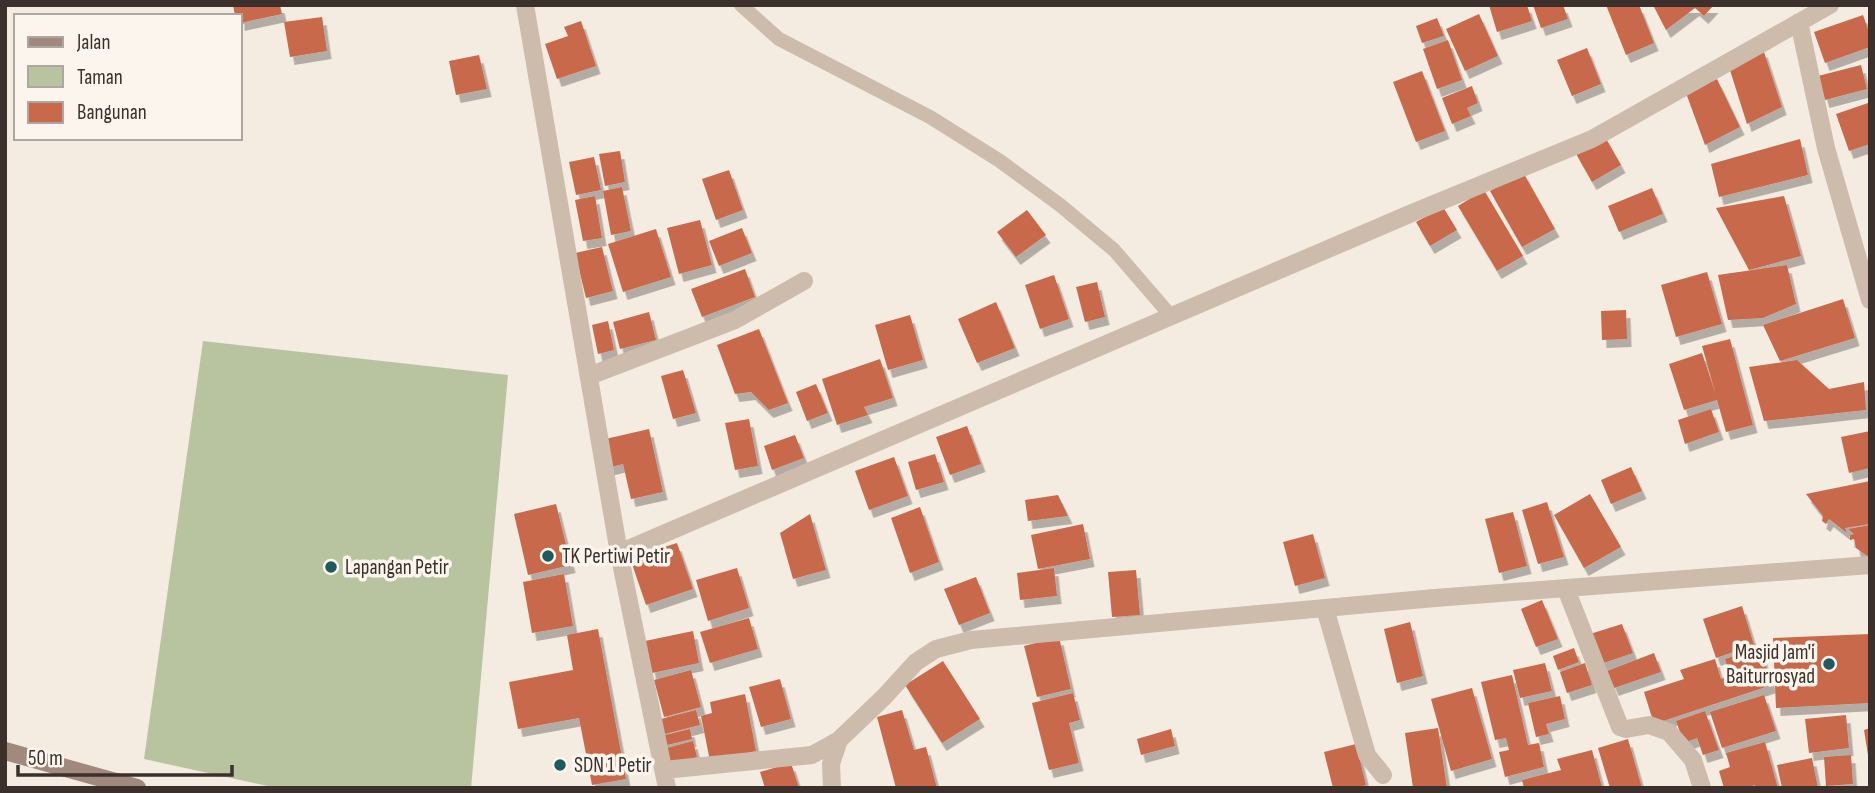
<svg xmlns="http://www.w3.org/2000/svg" width="1875" height="793" font-family="'Sofia Sans Condensed',sans-serif">
	<defs>
		<filter id="shadow"><feDropShadow dx="4.5" dy="8" stdDeviation="0" flood-color="#0004"/></filter>
	</defs>
	<rect width="100%" height="100%" fill="#f4ebe1"/>
	<path fill="#b8c4a0" d="M 203,341 L 508,375 L 471,788 L 277,788 L 144,759 Z"/>
	<path fill="#c8694b" filter="url(#shadow)" d="M 233,5 L 280,5 L 282,14 L 240,23 L 240,16 L 235,16 Z
		M 1489,5 L 1527,5 L 1532,21 L 1497,32 Z
		M 1533,5 L 1563,5 L 1568,19 L 1541,28 Z
		M 1606,5 L 1639,5 L 1654,43 L 1626,55 Z
		M 1653,5 L 1714,5 L 1704,16 L 1695,8 L 1666,30 Z
		M 1479,14 L 1498,56 L 1465,71 L 1446,29 Z
		M 1863,15 L 1870,35 L 1870,47 L 1825,63 L 1814,32 Z
		M 322,17 L 327,51 L 290,57 L 284,22 Z
		M 1437,18 L 1444,36 L 1422,43 L 1416,26 Z
		M 581,21 L 596,66 L 557,79 L 545,44 L 568,36 L 564,27 Z
		M 1448,40 L 1462,80 L 1437,89 L 1423,49 Z
		M 1587,48 L 1601,84 L 1572,96 L 1557,60 Z
		M 1763,49 L 1782,107 L 1747,124 L 1729,67 Z
		M 479,55 L 487,89 L 456,95 L 449,61 Z
		M 1861,65 L 1867,89 L 1825,100 L 1818,76 Z
		M 1422,71 L 1445,131 L 1416,142 L 1393,82 Z
		M 1717,79 L 1740,127 L 1705,145 L 1686,93 Z
		M 1472,86 L 1478,103 L 1467,108 L 1471,116 L 1452,124 L 1442,98 Z
		M 1868,103 L 1870,144 L 1849,151 L 1836,114 Z
		M 1604,135 L 1621,165 L 1592,182 L 1575,152 Z
		M 1800,139 L 1808,175 L 1719,197 L 1711,164 Z
		M 620,151 L 625,182 L 605,186 L 599,154 Z
		M 594,157 L 601,190 L 576,195 L 569,162 Z
		M 729,170 L 743,210 L 716,220 L 702,179 Z
		M 1523,172 L 1555,229 L 1522,247 L 1490,191 Z
		M 622,187 L 631,231 L 611,235 L 603,191 Z
		M 1652,188 L 1663,214 L 1619,232 L 1608,206 Z
		M 1484,190 L 1523,256 L 1497,271 L 1458,206 Z
		M 595,196 L 602,238 L 583,241 L 575,200 Z
		M 1784,196 L 1801,256 L 1749,270 L 1716,208 Z
		M 1443,207 L 1457,230 L 1430,246 L 1416,222 Z
		M 1027,210 L 1046,235 L 1016,257 L 997,232 Z
		M 700,220 L 712,265 L 679,274 L 667,228 Z
		M 742,228 L 752,253 L 719,266 L 709,241 Z
		M 656,229 L 671,277 L 623,292 L 608,244 Z
		M 602,247 L 613,291 L 586,298 L 575,253 Z
		M 1787,265 L 1796,304 L 1763,318 L 1728,320 L 1718,275 Z
		M 745,269 L 755,297 L 702,317 L 691,289 Z
		M 1707,272 L 1722,324 L 1676,337 L 1661,285 Z
		M 1054,275 L 1069,319 L 1040,329 L 1025,285 Z
		M 1097,282 L 1105,317 L 1085,322 L 1076,287 Z
		M 1843,299 L 1855,338 L 1780,361 L 1763,325 Z
		M 996,302 L 1015,348 L 977,363 L 958,319 Z
		M 1626,310 L 1627,339 L 1602,340 L 1601,311 Z
		M 649,312 L 656,340 L 620,349 L 613,322 Z
		M 910,315 L 923,360 L 888,370 L 875,325 Z
		M 608,321 L 614,350 L 598,354 L 592,325 Z
		M 759,329 L 788,403 L 769,410 L 751,392 L 735,394 L 717,345 Z
		M 1730,339 L 1753,425 L 1726,432 L 1717,400 L 1684,410 L 1669,364 L 1702,353 L 1716,395 L 1702,346 Z
		M 880,359 L 893,398 L 864,407 L 868,415 L 837,425 L 822,379 Z
		M 1797,360 L 1829,389 L 1864,382 L 1866,410 L 1764,421 L 1749,367 Z
		M 683,370 L 696,413 L 673,419 L 661,376 Z
		M 816,384 L 828,413 L 807,421 L 796,392 Z
		M 1711,409 L 1719,432 L 1685,444 L 1678,420 Z
		M 749,419 L 758,466 L 735,470 L 725,423 Z
		M 967,426 L 981,464 L 950,475 L 936,437 Z
		M 649,429 L 663,492 L 631,499 L 623,464 L 607,468 L 601,440 Z
		M 1870,431 L 1870,468 L 1849,473 L 1841,437 Z
		M 795,435 L 804,458 L 772,470 L 764,446 Z
		M 935,454 L 944,482 L 916,490 L 908,462 Z
		M 894,457 L 908,496 L 869,510 L 855,471 Z
		M 1631,467 L 1642,491 L 1611,504 L 1601,480 Z
		M 1870,481 L 1870,524 L 1845,528 L 1847,533 L 1829,519 L 1826,524 L 1822,521 L 1823,516 L 1806,494 Z
		M 1590,494 L 1621,547 L 1584,568 L 1554,515 Z
		M 1058,495 L 1068,516 L 1028,521 L 1025,500 Z
		M 1547,502 L 1564,557 L 1538,564 L 1522,510 Z
		M 556,504 L 571,565 L 528,575 L 514,514 Z
		M 920,507 L 939,562 L 910,573 L 891,518 Z
		M 1513,512 L 1527,566 L 1499,573 L 1485,519 Z
		M 810,514 L 826,570 L 793,579 L 780,533 Z
		M 1083,524 L 1090,559 L 1038,569 L 1031,535 Z
		M 1870,525 L 1870,558 L 1856,548 L 1854,539 L 1850,540 L 1850,535 L 1854,534 L 1848,529 Z
		M 1313,534 L 1325,578 L 1295,586 L 1283,542 Z
		M 677,543 L 693,589 L 646,605 L 630,558 Z
		M 737,568 L 749,608 L 708,621 L 696,580 Z
		M 1054,568 L 1057,596 L 1020,600 L 1017,573 Z
		M 1136,570 L 1140,615 L 1112,617 L 1108,572 Z
		M 564,574 L 573,626 L 532,633 L 523,582 Z
		M 976,577 L 990,613 L 959,625 L 944,589 Z
		M 1542,600 L 1558,639 L 1536,647 L 1521,609 Z
		M 1742,606 L 1754,645 L 1716,658 L 1703,619 Z
		M 749,618 L 758,649 L 710,663 L 700,632 Z
		M 1410,622 L 1423,676 L 1397,683 L 1384,629 Z
		M 1622,624 L 1633,653 L 1601,664 L 1590,634 Z
		M 598,629 L 626,779 L 592,785 L 579,718 L 518,729 L 509,682 L 573,670 L 567,635 Z
		M 693,631 L 699,663 L 652,673 L 645,641 Z
		M 1870,634 L 1870,703 L 1776,708 L 1773,638 Z
		M 1059,637 L 1071,689 L 1037,697 L 1024,646 Z
		M 1574,648 L 1579,662 L 1558,670 L 1553,656 Z
		M 1760,648 L 1772,685 L 1654,724 L 1644,692 L 1684,679 L 1680,670 L 1715,659 L 1721,679 L 1730,675 L 1725,659 Z
		M 1654,653 L 1661,672 L 1614,688 L 1607,671 Z
		M 943,661 L 980,719 L 942,743 L 905,685 Z
		M 1545,663 L 1552,691 L 1520,698 L 1513,670 Z
		M 1585,663 L 1592,685 L 1567,693 L 1560,672 Z
		M 691,670 L 701,707 L 664,717 L 654,680 Z
		M 1512,675 L 1528,745 L 1539,743 L 1544,767 L 1505,777 L 1499,752 L 1509,750 L 1506,738 L 1495,740 L 1481,682 Z
		M 780,679 L 791,719 L 761,727 L 749,687 Z
		M 1472,688 L 1492,759 L 1451,771 L 1431,699 Z
		M 1073,693 L 1080,720 L 1069,723 L 1079,763 L 1049,770 L 1032,703 Z
		M 745,694 L 756,751 L 710,761 L 701,716 L 712,713 L 710,702 Z
		M 1764,695 L 1776,731 L 1722,748 L 1710,712 Z
		M 1560,696 L 1565,719 L 1546,724 L 1549,734 L 1536,737 L 1528,703 Z
		M 696,710 L 700,725 L 661,735 L 657,720 Z
		M 902,710 L 914,750 L 926,747 L 937,788 L 896,788 L 877,717 Z
		M 1705,711 L 1719,750 L 1703,755 L 1697,738 L 1684,743 L 1676,721 Z
		M 1846,715 L 1849,748 L 1809,753 L 1805,719 Z
		M 1438,728 L 1447,788 L 1413,788 L 1405,733 Z
		M 1870,728 L 1870,755 L 1868,755 L 1864,730 Z
		M 690,729 L 692,739 L 663,746 L 661,736 Z
		M 1171,729 L 1175,746 L 1141,755 L 1137,739 Z
		M 1628,739 L 1642,788 L 1610,788 L 1598,748 Z
		M 693,741 L 697,757 L 667,765 L 663,749 Z
		M 1765,742 L 1778,788 L 1756,788 L 1755,785 L 1745,788 L 1724,788 L 1719,771 L 1730,767 L 1726,753 Z
		M 1356,744 L 1366,785 L 1355,788 L 1333,788 L 1324,752 Z
		M 1592,750 L 1602,787 L 1524,788 L 1522,780 L 1561,770 L 1557,759 Z
		M 1851,755 L 1853,784 L 1826,786 L 1824,757 Z
		M 1812,758 L 1818,788 L 1782,788 L 1777,765 Z
		M 791,763 L 799,788 L 765,788 L 760,772 Z"/>
	<g fill="none" stroke-linecap="round" stroke-linejoin="round">
		<path stroke="#cdbbac" stroke-width="14" d="M 741,5 L 779,39 L 930,117 L 1000,161 L 1060,205 L 1114,250 L 1171,316"/>
		<path stroke="#cdbbac" stroke-width="18" d="M 525,5 L 619,553 L 667,788
			M 1799,22 L 1826,148 L 1870,300
			M 589,376 L 735,320 L 804,281
			M 619,553 L 1412,213 L 1592,139 L 1830,5
			M 1566,589 L 1620,727 L 1626,729 L 1649,725 L 1669,732 L 1693,760 L 1702,788
			M 1325,608 L 1367,755 L 1383,775
			M 664,770 L 812,755 L 839,740 L 884,697 L 916,662 L 936,649 L 971,640 L 1435,598 L 1870,565
			M 832,788 L 831,764 L 839,740"/>
		<path stroke="#a18a7d" stroke-width="18" d="M 5,751 L 137,788"/>
	</g>
	<g fill="#1f5a5e" stroke="#fbf5ee" stroke-width="2.5">
		<circle cx="548" cy="556" r="7"/>
		<circle cx="331" cy="567" r="7"/>
		<circle cx="1829" cy="664" r="7"/>
		<circle cx="560" cy="765" r="7"/>
	</g>
	<g text-anchor="middle" stroke-width="7" stroke-linejoin="round" paint-order="stroke">
		<g font-size="21" fill="#3b302b" stroke="#fbf5ee" text-anchor="start">
			<text x="562" y="563">TK Pertiwi Petir</text>
			<text x="345" y="574">Lapangan Petir</text>
			<text x="1815" y="659" text-anchor="end">Masjid Jam'i<tspan x="1815" dy="24">Baiturrosyad</tspan></text>
			<text x="574" y="772">SDN 1 Petir</text>
		</g>
	</g>
	<rect width="1875" height="793" fill="none" stroke="#3b302b" stroke-width="14"/>
	<rect x="14" y="14" width="228" height="126" fill="#fbf5ee" stroke="#aea6a0" stroke-width="2"/>
	<rect x="28" y="37" width="35" height="10" fill="#a18a7d" stroke="#aea6a0" stroke-width="2"/>
	<text x="77" y="49" font-size="21" fill="#3b302b">Jalan</text>
	<rect x="28" y="66" width="35" height="21" fill="#b8c4a0" stroke="#aea6a0" stroke-width="2"/>
	<text x="77" y="84" font-size="21" fill="#3b302b">Taman</text>
	<rect x="28" y="102" width="35" height="21" fill="#c8694b" stroke="#aea6a0" stroke-width="2"/>
	<text x="77" y="119" font-size="21" fill="#3b302b">Bangunan</text>
	<path d="M18 765v10h214v-10" fill="none" stroke="#3b302b" stroke-width="3.5"/>
	<text x="28" y="765" font-size="21" fill="#3b302b" stroke="#fbf5ee" stroke-width="5" paint-order="stroke">50 m</text>
</svg>
